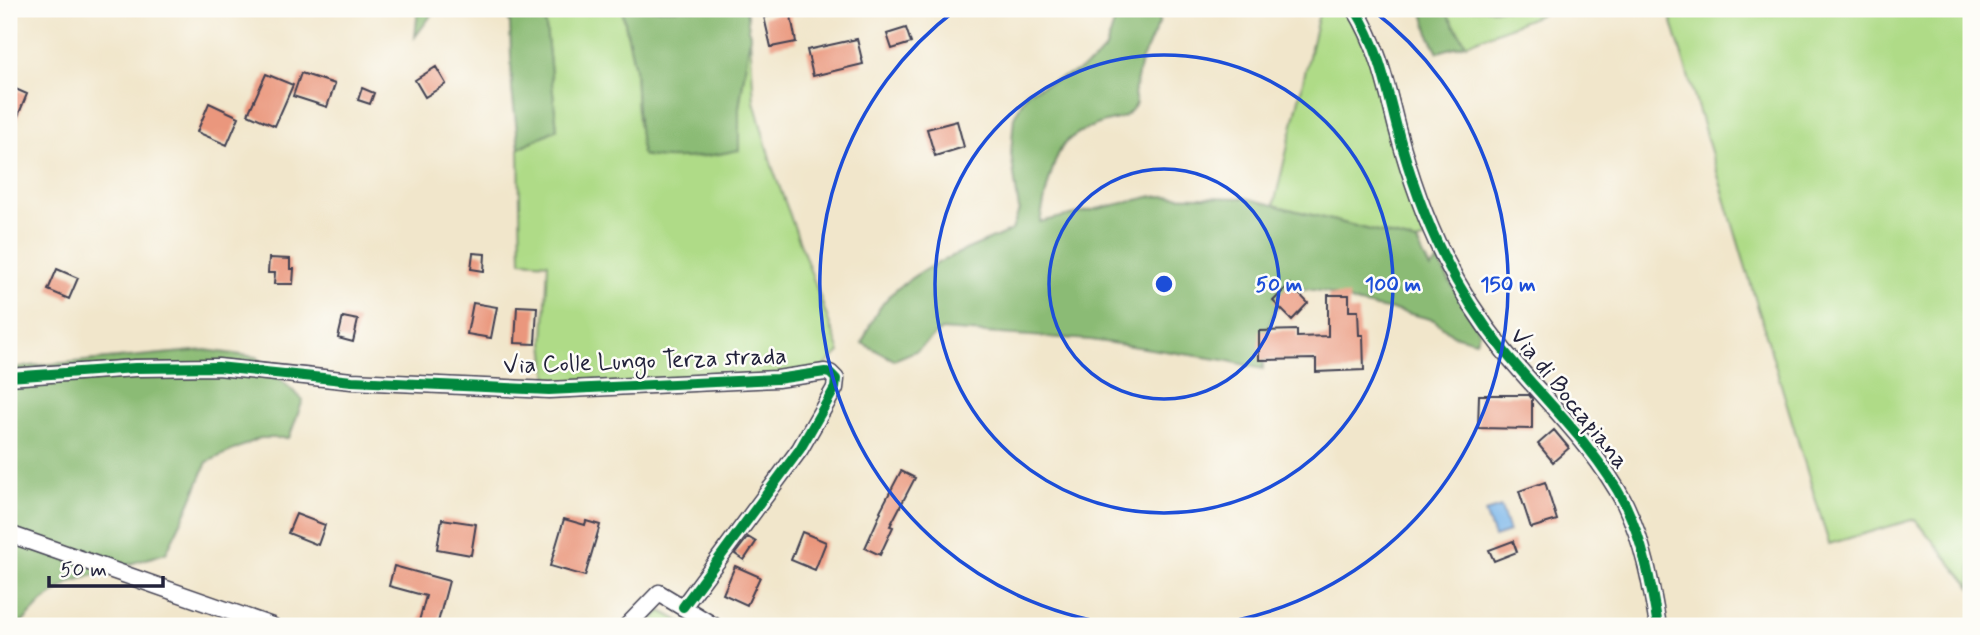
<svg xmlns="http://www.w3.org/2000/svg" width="1980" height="635" font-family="Mynerve,sans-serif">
	<rect width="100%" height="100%" fill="#fdfcf7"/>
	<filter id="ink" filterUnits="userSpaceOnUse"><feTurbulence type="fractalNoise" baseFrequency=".0143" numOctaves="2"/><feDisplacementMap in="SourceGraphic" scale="14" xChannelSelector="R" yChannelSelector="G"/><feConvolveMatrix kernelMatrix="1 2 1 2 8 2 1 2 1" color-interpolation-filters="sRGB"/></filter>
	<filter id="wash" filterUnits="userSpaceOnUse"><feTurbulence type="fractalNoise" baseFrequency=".00686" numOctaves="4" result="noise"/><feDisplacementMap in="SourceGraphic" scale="28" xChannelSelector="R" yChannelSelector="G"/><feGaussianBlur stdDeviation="1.57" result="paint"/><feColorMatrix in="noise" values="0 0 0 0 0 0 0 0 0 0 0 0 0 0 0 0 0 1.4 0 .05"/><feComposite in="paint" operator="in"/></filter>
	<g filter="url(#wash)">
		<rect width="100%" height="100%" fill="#f1e6cb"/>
		<path fill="#afdb87" stroke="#687e61" stroke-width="2" d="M 544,9 L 622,9 L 635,69 L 637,111 L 739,150 L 739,108 L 750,36 L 754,101 L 773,169 L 840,352 L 816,373 L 549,390 L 544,342 L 548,263 L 521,261 L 519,148 L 557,129 Z
			M 1320,9 L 1344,9 L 1371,54 L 1410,199 L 1425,234 L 1424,239 L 1417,242 L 1274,205 Z
			M 1444,9 L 1554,9 L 1466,44 Z
			M 1668,9 L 1971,9 L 1971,588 L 1915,519 L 1829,544 Z
			M 661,611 L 689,626 L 647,626 Z"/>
		<path fill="#8bbb74" stroke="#566e58" stroke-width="2" d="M 418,9 L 436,9 L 415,37 Z
			M 506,9 L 544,9 L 557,129 L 519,148 L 512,90 L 510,24 Z
			M 622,9 L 746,9 L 750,36 L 739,108 L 739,150 C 708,157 674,162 642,155 L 637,111 L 635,69 Z
			M 1115,9 L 1157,9 L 1160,21 L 1141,61 L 1134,93 L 1136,104 C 1123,123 1118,117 1099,124 C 1087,128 1074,134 1065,143 C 1052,159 1044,201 1040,222 L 1154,196 L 1246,198 L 1417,242 L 1430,269 L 1438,261 L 1479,332 L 1476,341 L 1453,335 L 1434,320 L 1399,311 L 1359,304 L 1327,292 L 1308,289 L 1284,292 C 1270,319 1263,338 1263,369 L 1224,360 L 1091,340 L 941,330 L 918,350 L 894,360 L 862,343 C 867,332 872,319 879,309 C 904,270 971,249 1012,230 L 1019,210 L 1011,153 L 1014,117 L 1027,92 L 1076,72 L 1094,61 L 1106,48 L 1116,17 Z
			M 1422,9 L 1444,9 L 1466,44 L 1438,52 L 1430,37 Z
			M 205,350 L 256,357 L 303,400 L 289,438 L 260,438 L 207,462 L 187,510 L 166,553 L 71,582 L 42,602 L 19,626 L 9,626 L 9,368 Z"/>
		<path fill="#76b3e9" stroke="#4c6a92" stroke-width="2" d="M 1501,507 L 1509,532 L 1494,537 L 1485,512 Z"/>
		<g id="blocks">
			<path fill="#ea977d" d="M 790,11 L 796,42 L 771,47 L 764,17 Z
				M 906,28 L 911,43 L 892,49 L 887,34 Z
				M 857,39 L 863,64 L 813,76 L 807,50 Z
				M 436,67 L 446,84 L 425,97 L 415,80 Z
				M 301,73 L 335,84 L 327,107 L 293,96 Z
				M 266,74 L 293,85 L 275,126 L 248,114 Z
				M 11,87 L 27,94 L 9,138 L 9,93 Z
				M 362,88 L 374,93 L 370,104 L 358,100 Z
				M 209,103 L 239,117 L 227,145 L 197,132 Z
				M 957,121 L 964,147 L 935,156 L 927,129 Z
				M 473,253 L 485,254 L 484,271 L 471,269 Z
				M 269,258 L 290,259 L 290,269 L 294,269 L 293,284 L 274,284 L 275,273 L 268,273 Z
				M 57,269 L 78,278 L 69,299 L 48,290 Z
				M 1290,284 L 1308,303 L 1292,320 L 1273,301 Z
				M 1328,295 L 1349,295 L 1349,311 L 1358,311 L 1359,335 L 1363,335 L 1364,370 L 1316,372 L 1316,359 L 1259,360 L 1259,331 L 1297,330 L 1297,337 L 1328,336 Z
				M 473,303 L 497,307 L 491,338 L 467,334 Z
				M 517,306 L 537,307 L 535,344 L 515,343 Z
				M 343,317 L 358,320 L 353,342 L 338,338 Z
				M 1479,395 L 1529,395 L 1532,399 L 1532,429 L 1478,428 Z
				M 1554,430 L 1569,448 L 1553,462 L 1538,444 Z
				M 901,471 L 915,478 L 890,526 L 893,527 L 880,555 L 865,548 L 881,512 L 880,511 Z
				M 1545,482 L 1557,520 L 1531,528 L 1519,491 Z
				M 296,514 L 325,525 L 318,545 L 288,533 Z
				M 442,519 L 476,524 L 471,555 L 437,549 Z
				M 564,519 L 585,525 L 586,521 L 600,525 L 585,576 L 550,566 Z
				M 802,532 L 826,542 L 815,570 L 791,560 Z
				M 748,537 L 756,542 L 744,560 L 735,554 Z
				M 1513,541 L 1517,552 L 1494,561 L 1489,550 Z
				M 394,566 L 449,581 L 437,626 L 419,621 L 426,596 L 389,586 Z
				M 735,566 L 760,577 L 747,605 L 723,594 Z"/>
		</g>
	</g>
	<g filter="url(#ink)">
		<use href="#blocks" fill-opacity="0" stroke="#413f51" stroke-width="2"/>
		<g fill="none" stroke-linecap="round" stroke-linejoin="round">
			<g stroke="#413f51" stroke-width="19">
				<path id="street" d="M 1355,9 C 1379,48 1386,85 1397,128 C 1409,173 1423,215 1444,257 C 1460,290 1481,322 1504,351 C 1545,401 1595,446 1625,504 C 1644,544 1651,584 1658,626
					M 9,377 L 135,368 L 218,367 L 352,381 L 549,390 L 777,379 L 825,372 L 830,373 L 836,379 L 835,388 L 800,449 L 683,607
					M 9,534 L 272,626
					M 627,626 L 659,593 L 714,626"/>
			</g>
			<use href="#street" stroke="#fff" stroke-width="16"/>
			<g stroke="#fdfcf7" stroke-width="15">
				<path id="cycleway" d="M 1355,9 C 1379,48 1386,85 1397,128 C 1409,173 1423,215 1444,257 C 1460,290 1481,322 1504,351 C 1545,401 1595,446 1625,504 C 1644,544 1651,584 1658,626
					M 9,377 L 135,368 L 218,367 L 352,381 L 549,390 L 777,379 L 825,372 L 830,373 L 836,379 L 835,388 L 800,449 L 683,607"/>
			</g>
			<use href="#cycleway" stroke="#00873e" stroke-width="10"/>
		</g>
	</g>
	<g fill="none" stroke="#1d4ed8" stroke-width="3.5">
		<circle cx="1164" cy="284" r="115"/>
		<circle cx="1164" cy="284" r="229"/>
		<path d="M1128 626A344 344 0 0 1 957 9M1371 9A344 344 0 0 1 1200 626"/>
	</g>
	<g text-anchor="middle" stroke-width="5" stroke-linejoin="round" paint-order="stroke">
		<g font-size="24" fill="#22223b" stroke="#fdfcf7">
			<text transform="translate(645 360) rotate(-2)" y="8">Via Colle Lungo Terza strada</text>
			<text transform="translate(1570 398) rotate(51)" y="8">Via di Boccapiana</text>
		</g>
	</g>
	<circle cx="1164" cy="284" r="10" fill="#1d4ed8" stroke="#fdfcf7" stroke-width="3.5"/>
	<g font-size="21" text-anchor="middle" font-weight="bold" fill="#1d4ed8" stroke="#fdfcf7" stroke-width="5" stroke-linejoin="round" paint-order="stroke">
		<text x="1279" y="291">50 m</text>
		<text x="1393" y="291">100 m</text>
		<text x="1508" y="291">150 m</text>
	</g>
	<rect width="1980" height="635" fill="none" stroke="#fdfcf7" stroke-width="35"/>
	<path d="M49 576v10h114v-10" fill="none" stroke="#22223b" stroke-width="3.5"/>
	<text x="60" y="576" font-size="21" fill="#22223b" stroke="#fdfcf7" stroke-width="5" paint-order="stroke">50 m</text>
</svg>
